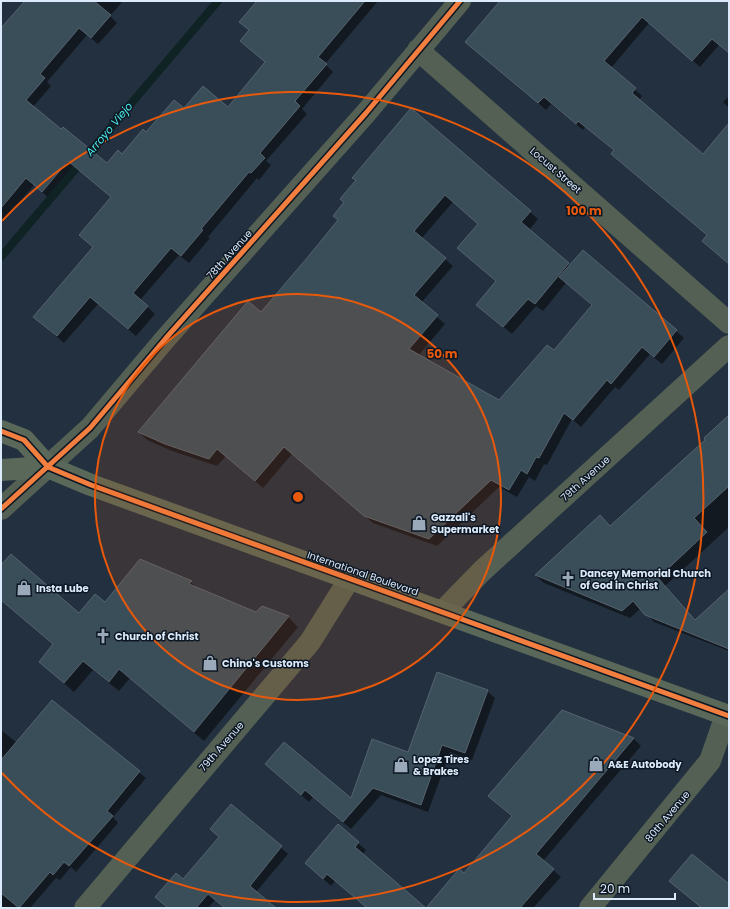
<svg xmlns="http://www.w3.org/2000/svg" width="730" height="909" font-family="Poppins,sans-serif">
	<rect width="100%" height="100%" fill="#23303f"/>
	<path fill="#0007" fill-rule="evenodd" d="M 26,1 L 123,1 L 110,16 L 117,23 L 98,44 L 87,35 L 47,82 L 51,86 L 33,107 L 61,131 L 107,165 L 122,155 L 146,133 L 184,109 L 228,108 L 266,63 L 250,31 L 240,22 L 263,1 L 378,1 L 325,64 L 333,72 L 302,109 L 307,114 L 266,161 L 271,165 L 259,180 L 257,178 L 208,237 L 210,238 L 189,263 L 179,255 L 140,300 L 155,314 L 136,336 L 98,304 L 64,343 L 42,324 L 93,247 L 112,197 L 76,167 L 50,199 L 34,185 L 1,224 L 1,38 Z
		M 514,1 L 729,1 L 729,53 L 719,45 L 700,67 L 649,23 L 611,68 L 642,96 L 639,100 L 704,156 L 729,124 L 729,264 L 703,241 L 708,236 L 619,161 L 612,154 L 615,151 L 585,127 L 583,130 L 551,104 L 546,110 L 474,48 Z
		M 729,96 L 729,108 L 723,102 Z
		M 411,109 L 530,212 L 538,219 L 529,230 L 570,266 L 676,331 L 684,338 L 662,364 L 650,354 L 619,390 L 615,387 L 581,427 L 572,419 L 547,465 L 544,464 L 535,481 L 529,477 L 517,497 L 499,487 L 437,546 L 373,523 L 292,454 L 263,488 L 226,456 L 217,466 L 172,451 L 147,440 L 139,432 L 261,313 L 339,220 ZM 453,202 L 479,224 L 458,248 L 497,282 L 485,312 L 512,334 L 536,306 L 543,311 L 566,283 L 592,306 L 554,351 L 499,401 L 418,356 L 445,324 L 421,303 L 453,266 L 421,239 Z
		M 729,417 L 729,527 L 665,586 L 695,621 L 729,590 L 729,651 L 654,622 L 641,608 L 630,618 L 544,583 L 536,576 L 600,517 L 610,527 L 707,440 Z
		M 140,561 L 191,582 L 197,588 L 257,613 L 288,617 L 298,627 L 204,741 L 130,678 L 119,691 L 93,670 L 74,692 L 40,662 L 54,645 L 1,600 L 1,567 L 79,614 L 105,603 Z
		M 487,691 L 495,698 L 472,760 L 450,752 L 428,812 L 381,795 L 351,829 L 313,797 L 309,802 L 266,764 L 351,800 Z
		M 52,701 L 146,778 L 113,817 L 118,823 L 76,872 L 71,867 L 60,880 L 56,878 L 30,908 L 1,908 L 1,730 L 17,743 Z
		M 562,711 L 634,739 L 641,746 L 543,861 L 561,877 L 533,908 L 427,908 L 464,875 L 512,817 L 489,796 Z
		M 232,805 L 288,854 L 256,892 L 274,908 L 225,908 L 215,900 L 208,908 L 168,908 L 184,881 L 220,838 Z
		M 358,843 L 366,850 L 362,855 L 425,908 L 367,908 L 335,881 L 331,886 L 306,863 Z"/>
	<g fill="none" stroke-linecap="round" stroke-linejoin="round">
		<path stroke="#0f2224" stroke-width="8" d="M 1,257 L 218,1"/>
	</g>
	<path fill="#3a4e5a" stroke="#56636e" d="M 25,1 L 94,1 L 111,15 L 91,38 L 79,28 L 40,74 L 45,78 L 26,100 L 61,129 L 63,127 L 107,163 L 118,150 L 122,154 L 143,129 L 146,132 L 174,100 L 184,108 L 203,86 L 228,107 L 265,62 L 240,41 L 249,30 L 239,22 L 257,1 L 365,1 L 318,57 L 327,64 L 295,101 L 300,106 L 260,153 L 265,158 L 251,173 L 249,172 L 201,229 L 203,230 L 181,256 L 171,248 L 133,293 L 148,306 L 128,329 L 90,297 L 57,336 L 33,317 L 93,247 L 79,235 L 111,197 L 68,161 L 42,192 L 26,178 L 1,208 L 1,28 Z
		M 500,1 L 729,1 L 729,53 L 712,39 L 692,61 L 642,17 L 604,61 L 636,88 L 632,93 L 703,154 L 729,123 L 729,264 L 702,241 L 707,235 L 611,154 L 614,150 L 578,121 L 576,124 L 544,97 L 538,103 L 465,42 Z
		M 411,108 L 531,211 L 521,222 L 569,263 L 535,304 L 528,299 L 503,327 L 476,305 L 496,281 L 457,248 L 478,224 L 445,195 L 414,231 L 446,258 L 414,295 L 438,315 L 409,349 L 499,400 L 547,345 L 554,350 L 592,305 L 559,277 L 583,250 L 677,330 L 654,357 L 642,347 L 611,384 L 607,380 L 573,420 L 564,413 L 539,458 L 536,457 L 527,474 L 521,470 L 509,490 L 491,480 L 429,539 L 364,516 L 284,447 L 255,481 L 217,449 L 209,459 L 165,444 L 138,432 L 248,301 L 261,312 L 307,258 L 338,220 L 333,216 L 344,202 L 340,199 L 356,180 L 352,178 Z
		M 729,415 L 729,486 L 694,518 L 707,532 L 658,578 L 695,620 L 729,589 L 729,649 L 645,615 L 633,601 L 622,611 L 535,575 L 600,515 L 610,526 L 705,440 L 704,438 Z
		M 11,554 L 79,613 L 95,594 L 105,602 L 140,559 L 192,581 L 189,584 L 256,612 L 262,606 L 289,616 L 194,732 L 119,669 L 109,682 L 83,661 L 64,683 L 39,662 L 53,644 L 1,600 L 1,565 Z
		M 437,672 L 488,690 L 465,753 L 442,745 L 421,805 L 373,788 L 343,822 L 305,790 L 301,795 L 265,764 L 284,742 L 351,798 L 372,739 L 408,752 Z
		M 52,700 L 140,771 L 107,811 L 113,816 L 69,866 L 64,862 L 53,875 L 50,872 L 19,908 L 1,893 L 1,760 Z
		M 562,710 L 634,738 L 536,854 L 554,869 L 520,908 L 367,908 L 327,874 L 323,879 L 305,863 L 338,824 L 359,842 L 355,847 L 426,908 L 459,869 L 464,873 L 512,816 L 488,796 Z
		M 231,804 L 282,846 L 250,886 L 276,908 L 225,908 L 208,894 L 196,908 L 168,908 L 155,897 L 176,873 L 183,879 L 219,837 L 210,829 Z
		M 692,854 L 729,884 L 729,908 L 702,908 L 669,881 Z"/>
	<g fill="none" stroke-linecap="round" stroke-linejoin="round">
		<path stroke="#546053" stroke-width="22" d="M 418,50 L 729,323
			M 1,509 L 90,428 L 166,338 L 366,113 L 460,1
			M 443,611 L 482,571 L 729,346
			M 85,908 L 310,642 L 350,578
			M 590,908 L 710,761 L 726,715"/>
		<path stroke="#596858" stroke-width="22" d="M 1,431 L 24,440 L 48,467 L 91,485 L 729,716
			M 1,470 L 48,467"/>
		<g stroke="#0d1723" stroke-width="8">
			<path id="cycleway" d="M 1,431 L 24,440 L 48,467 L 91,485 L 729,716
				M 1,509 L 90,428 L 166,338 L 366,113 L 460,1"/>
		</g>
		<use href="#cycleway" stroke="#f27e40" stroke-width="5"/>
	</g>
	<circle cx="298" cy="497" r="203" fill="#e8590c" fill-opacity=".12"/>
	<g fill="none" stroke="#e8590c" stroke-width="2">
		<circle cx="298" cy="497" r="203"/>
		<path d="M2 221A405 405 0 1 1 2 773"/>
	</g>
	<defs>
		<g id="shop-bare" transform="scale(1.2)"><path d="M-5-2.5h2.3a2.7 3.5 0 0 1 5.4 0H5L5.5 6h-11ZM-1.5-2.5h3a1.5 2.3 0 0 0-3 0Z" fill="#9baaba" stroke="#0d1723" stroke-width="2.5" paint-order="stroke"/></g>
		<g id="church-bare" transform="scale(1.2)"><path d="M-1.2-6h2.4v3.5h3.3v2.4h-3.3V6h-2.4V-.1h-3.3v-2.4h3.3Z" fill="#9baaba" stroke="#0d1723" stroke-width="2.5" paint-order="stroke"/></g>
	</defs>
	<g fill-rule="evenodd">
		<use href="#shop-bare" x="419" y="523"/>
		<use href="#church-bare" x="568" y="579"/>
		<use href="#shop-bare" x="24" y="588"/>
		<use href="#church-bare" x="103" y="636"/>
		<use href="#shop-bare" x="210" y="663"/>
		<use href="#shop-bare" x="596" y="764"/>
		<use href="#shop-bare" x="401" y="765"/>
	</g>
	<g text-anchor="middle" stroke-width="3" stroke-linejoin="round" paint-order="stroke">
		<g font-size="10" fill="#dcebfc" stroke="#0d1723">
			<text transform="translate(556 170) rotate(41)" y="4">Locust Street</text>
			<text transform="translate(229 254) rotate(-48)" y="4">78th Avenue</text>
			<text transform="translate(585 478) rotate(-42)" y="4">79th Avenue</text>
			<text transform="translate(363 573) rotate(19)" y="4">International Boulevard</text>
			<text transform="translate(221 746) rotate(-49)" y="4">79th Avenue</text>
			<text transform="translate(667 816) rotate(-50)" y="4">80th Avenue</text>
		</g>
		<g font-size="10" font-weight="bold" fill="#dcebfc" stroke="#0d1723" text-anchor="start">
			<text x="431" y="521">Gazzali's<tspan x="431" dy="12">Supermarket</tspan></text>
			<text x="580" y="577">Dancey Memorial Church<tspan x="580" dy="12">of God in Christ</tspan></text>
			<text x="36" y="592">Insta Lube</text>
			<text x="115" y="640">Church of Christ</text>
			<text x="222" y="667">Chino's Customs</text>
			<text x="413" y="763">Lopez Tires<tspan x="413" dy="12">&amp; Brakes</tspan></text>
			<text x="608" y="768">A&amp;E Autobody</text>
		</g>
		<g font-size="11" font-style="italic" fill="#4aedea" stroke="#0d1723">
			<text transform="translate(109 129) rotate(-50)" y="4">Arroyo Viejo</text>
		</g>
	</g>
	<circle cx="298" cy="497" r="6" fill="#e8590c" stroke="#0d1723" stroke-width="2"/>
	<g font-size="12" text-anchor="middle" font-weight="bold" fill="#e8590c" stroke="#0d1723" stroke-width="3" stroke-linejoin="round" paint-order="stroke">
		<text x="584" y="215">100 m</text>
		<text x="442" y="358">50 m</text>
	</g>
	<rect width="730" height="909" fill="none" stroke="#dcebfc" stroke-width="4"/>
	<path d="M594 893v6h81v-6" fill="none" stroke="#dcebfc" stroke-width="2"/>
	<text x="600" y="893" font-size="12" fill="#dcebfc" stroke="#0d1723" stroke-width="3" paint-order="stroke">20 m</text>
</svg>
